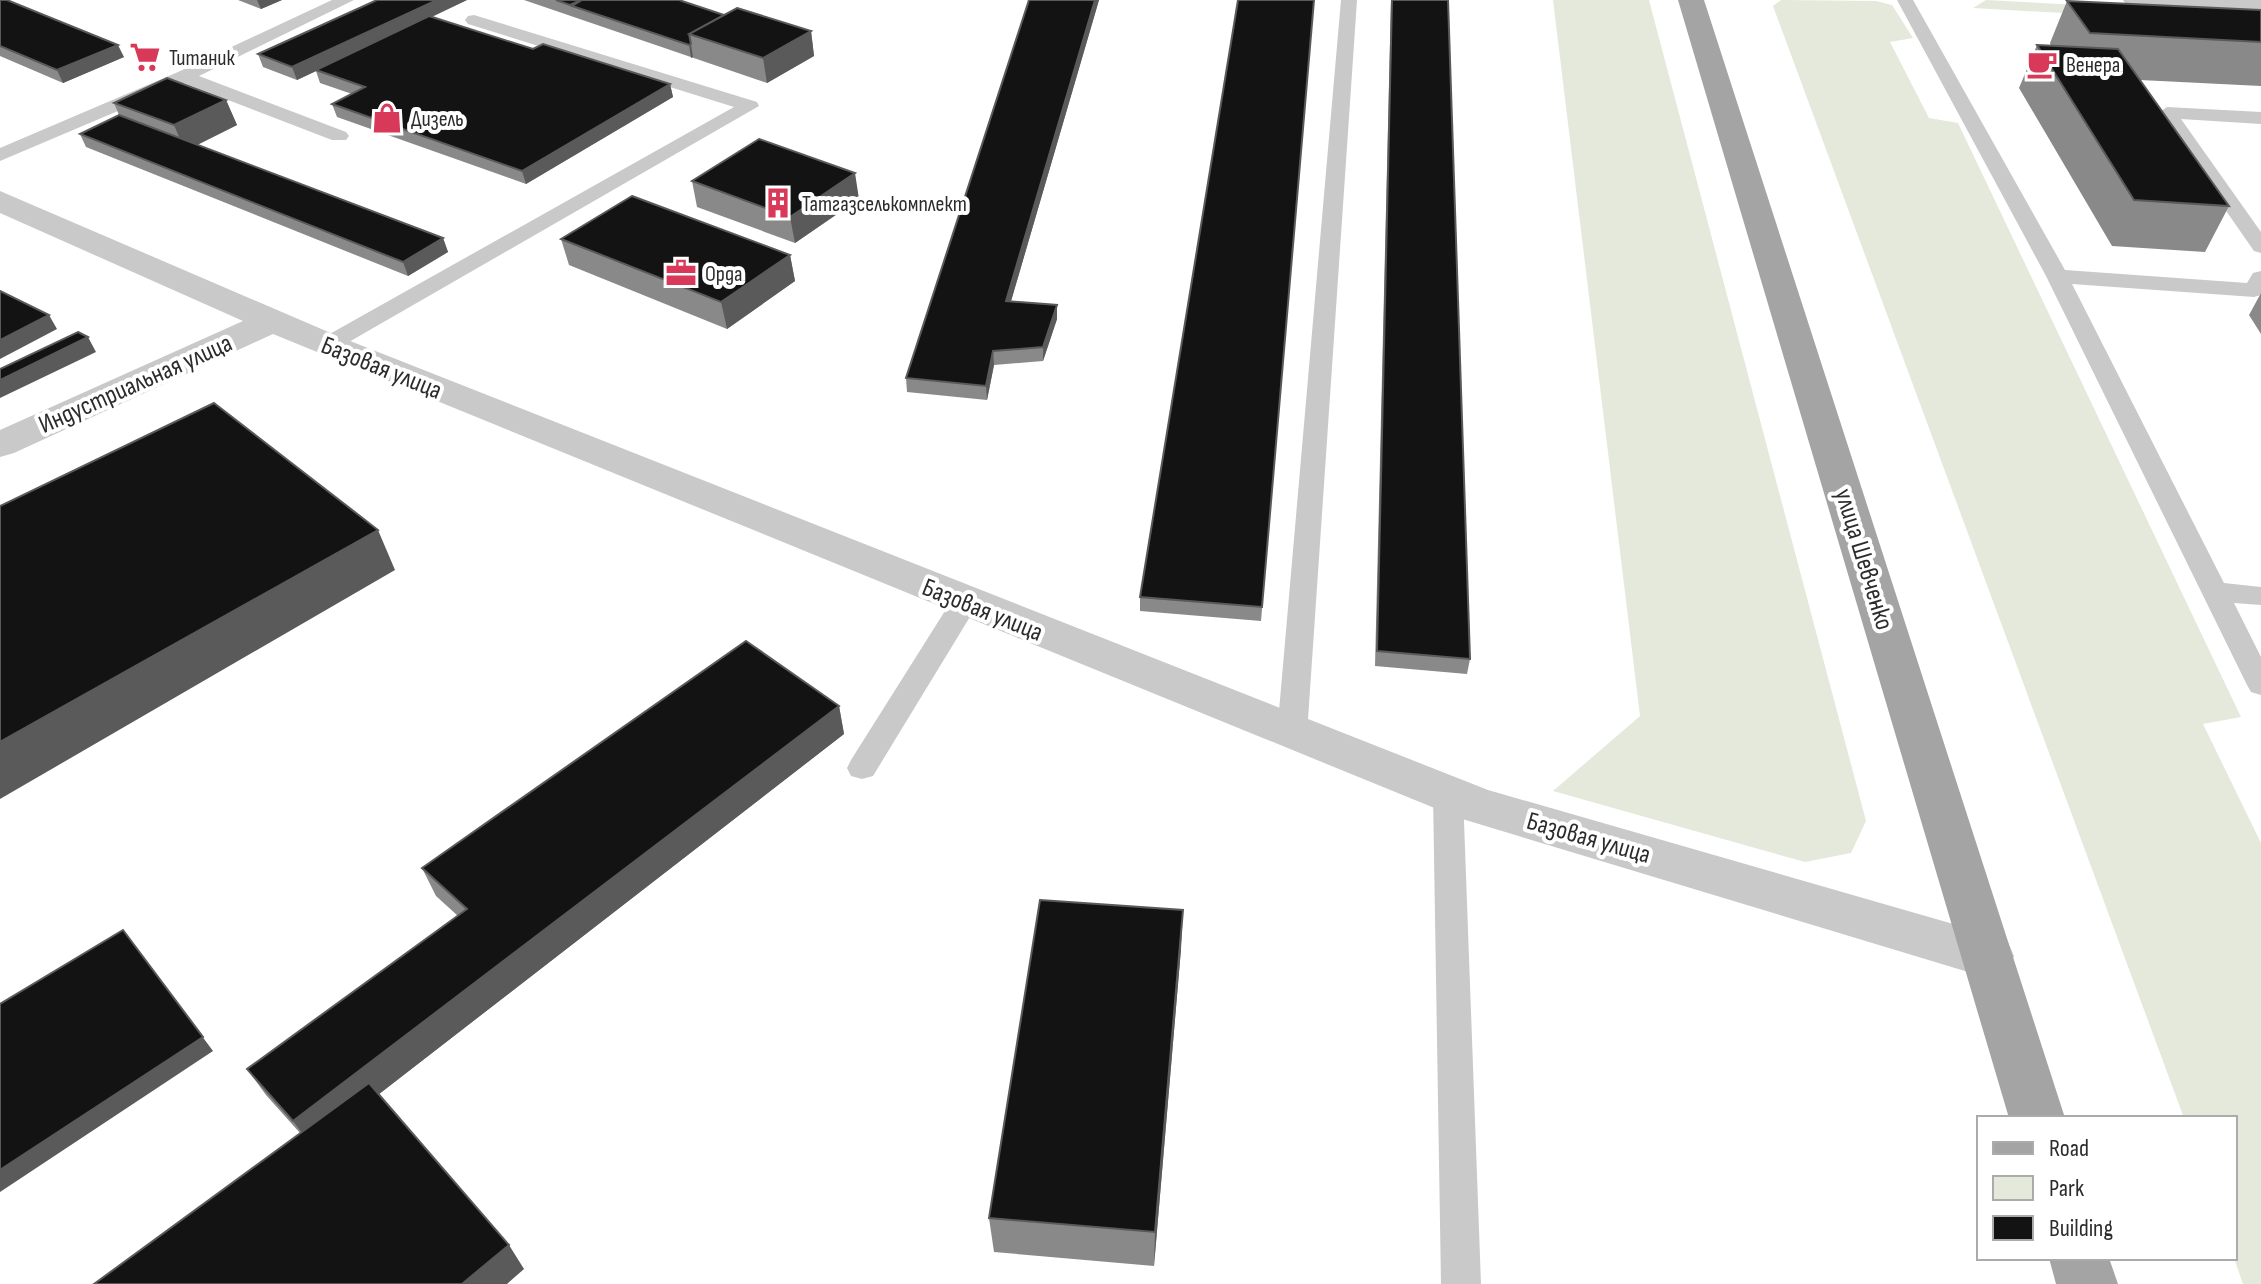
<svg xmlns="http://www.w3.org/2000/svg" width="2261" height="1284" font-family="'Sofia Sans Condensed',sans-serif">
	<rect width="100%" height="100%" fill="#fff"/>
	<path fill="#e4e9db" d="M 1553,0 L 1649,0 L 1866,821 L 1851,853 L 1805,862 L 1553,791 L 1640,716 Z
		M 1781,0 L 1876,1 L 1892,5 L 1913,38 L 1890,42 L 1929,118 L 1958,123 L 2241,717 L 2203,724 L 2261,843 L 2261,1284 L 2243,1284 L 2234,1258 L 2235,1118 L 2184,1118 L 1773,6 Z
		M 1986,0 L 2261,15 L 2261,24 L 1973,8 Z"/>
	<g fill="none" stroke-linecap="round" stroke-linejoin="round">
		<path fill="#c9c9c9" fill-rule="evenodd" d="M 332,0 L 354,0 L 199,76 L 346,132 L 349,136 L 346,140 L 332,140 L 184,83 L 0,161 L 0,148 L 178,72 Z
			M 1341,0 L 1357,0 L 1307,734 L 1302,742 L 1292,745 L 1282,742 L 1277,734 Z
			M 1897,0 L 1913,0 L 2065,270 L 2247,283 L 2253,273 L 2261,271 L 2261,295 L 2254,297 L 2072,284 L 2224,583 L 2261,587 L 2261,605 L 2234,603 L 2261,657 L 2261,695 L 2251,692 L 2247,685 L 2046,276 Z
			M 474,15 L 757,102 L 759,106 L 335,350 L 319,350 L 316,345 L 319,340 L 734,107 L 468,24 L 465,20 L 468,16 Z
			M 2167,107 L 2261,112 L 2261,124 L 2181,119 L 2261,232 L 2261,253 L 2254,251 L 2158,113 Z
			M 965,593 L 975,595 L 979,602 L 873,776 L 862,779 L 851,776 L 847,768 L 851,760 L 955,595 Z
			M 1448,782 L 1459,786 L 1463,794 L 1481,1284 L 1441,1284 L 1433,794 L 1437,786 Z"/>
		<path fill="#c9c9c9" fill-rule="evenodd" d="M 2123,0 L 2261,0 L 2261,14 L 2136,8 L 2127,6 Z"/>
		<path fill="#c9c9c9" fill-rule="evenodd" d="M 0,191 L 340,337 L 1488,790 L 1988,934 L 2007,940 L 2014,956 L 2007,972 L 1988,978 L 1459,818 L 273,334 L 14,453 L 0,457 L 0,430 L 243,321 L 0,213 Z"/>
		<path fill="#a4a4a4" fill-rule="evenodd" d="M 1678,0 L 1704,0 L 2065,1118 L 2009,1118 Z
			M 2049,1258 L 2109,1258 L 2118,1284 L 2056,1284 Z"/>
	</g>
	<path fill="#898989" d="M 0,0 L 124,57 L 63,83 L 0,56 Z
		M 238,0 L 282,0 L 261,9 Z
		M 377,0 L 467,0 L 432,17 L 533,49 L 670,84 L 673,97 L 526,184 L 337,117 L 332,104 L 352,94 L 320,83 L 316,71 L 297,80 L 263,67 L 258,54 Z
		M 524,0 L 679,0 L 724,15 L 811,31 L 814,56 L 767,83 Z
		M 1029,0 L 1099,0 L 1011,301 L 1057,319 L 1043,361 L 994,365 L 987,400 L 907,392 L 906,378 Z
		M 1314,0 L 1261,621 L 1140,611 L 1140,597 Z
		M 1391,0 L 1448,0 L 1470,659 L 1467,674 L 1375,666 Z
		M 2067,1 L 2261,10 L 2261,86 L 2140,80 L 2229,206 L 2205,252 L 2112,246 L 2019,88 L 2037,45 L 2051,46 L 2050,43 Z
		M 226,100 L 237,125 L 197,145 L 443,238 L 448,252 L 408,276 L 86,147 L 80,134 L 119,115 L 114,103 Z
		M 692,181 L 859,199 L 795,243 L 697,207 Z
		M 561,239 L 790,255 L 795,281 L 727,329 L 569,265 Z
		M 2261,293 L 2261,334 L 2249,315 Z
		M 839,706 L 844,734 L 379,1094 L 524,1269 L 300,1133 L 266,1095 L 247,1069 L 458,916 L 436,896 L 422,868 Z
		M 1181,949 L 1154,1266 L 994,1252 L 989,1218 Z"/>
	<path fill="#5a5a5a" d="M 257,0 L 282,0 L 261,9 Z
		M 437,0 L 467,0 L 297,80 L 292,67 Z
		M 1095,0 L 1099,0 L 1007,315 L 1006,301 Z
		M 811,31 L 814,56 L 767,83 L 763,58 Z
		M 691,44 L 693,57 L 691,58 L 689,45 Z
		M 118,45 L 124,57 L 63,83 L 57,70 Z
		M 670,84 L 673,97 L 526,184 L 522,171 Z
		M 226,100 L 237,125 L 185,151 L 174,125 Z
		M 855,173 L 859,199 L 795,243 L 790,217 Z
		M 443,238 L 448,252 L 408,276 L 403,262 Z
		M 790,255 L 795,281 L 727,329 L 721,302 Z
		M 1057,305 L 1057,319 L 1043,361 L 1043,347 Z
		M 49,315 L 57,329 L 0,359 L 0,340 Z
		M 88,337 L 96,352 L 0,398 L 0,380 Z
		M 993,351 L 994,365 L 987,400 L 986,386 Z
		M 378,530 L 395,570 L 0,799 L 0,742 Z
		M 839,706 L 844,734 L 312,1146 L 293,1121 Z
		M 1183,910 L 1181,949 L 1154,1266 L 1155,1232 Z
		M 123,930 L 213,1051 L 0,1192 L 0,1170 Z
		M 509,1245 L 524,1269 L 507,1284 L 462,1284 Z"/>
	<path fill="#131313" stroke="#5a5a5a" stroke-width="2" d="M 0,0 L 7,0 L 118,45 L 57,70 L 0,46 Z
		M 377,0 L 437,0 L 292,67 L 258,54 Z
		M 556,0 L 581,0 L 570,5 Z
		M 582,0 L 679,0 L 724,15 L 689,34 L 691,44 L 689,45 L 572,6 Z
		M 1029,0 L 1095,0 L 1006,301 L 1057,305 L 1043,347 L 993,351 L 986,386 L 906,378 Z
		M 1238,0 L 1314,0 L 1262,607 L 1140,597 Z
		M 1392,0 L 1448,0 L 1470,659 L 1377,651 Z
		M 2067,1 L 2261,10 L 2261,42 L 2090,33 Z
		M 737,8 L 811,31 L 763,58 L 689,34 Z
		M 429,16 L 533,49 L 543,44 L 670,84 L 522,171 L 332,104 L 365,87 L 316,70 Z
		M 2037,45 L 2118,49 L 2229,206 L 2134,200 Z
		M 167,78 L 226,100 L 174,125 L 114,103 Z
		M 119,115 L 443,238 L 403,262 L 80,134 Z
		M 759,139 L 855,173 L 790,217 L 692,181 Z
		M 632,196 L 790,255 L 721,302 L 561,239 Z
		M 0,291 L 49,315 L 0,340 Z
		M 78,332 L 88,337 L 0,380 L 0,369 Z
		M 214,403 L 378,530 L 0,742 L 0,506 Z
		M 746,641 L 839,706 L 293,1121 L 247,1069 L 467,909 L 422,868 Z
		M 1040,900 L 1183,910 L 1155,1232 L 989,1218 Z
		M 123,930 L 203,1037 L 0,1170 L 0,1004 Z
		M 369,1083 L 509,1245 L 462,1284 L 94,1284 Z"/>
	<defs>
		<g id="supermarket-bare" transform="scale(2.4)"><path d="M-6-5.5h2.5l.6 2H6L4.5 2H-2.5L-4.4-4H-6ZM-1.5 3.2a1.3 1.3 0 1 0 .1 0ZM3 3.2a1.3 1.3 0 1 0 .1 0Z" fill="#d93958" stroke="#fff" stroke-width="2.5" paint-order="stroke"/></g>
		<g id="cafe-bare" transform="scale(2.4)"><path d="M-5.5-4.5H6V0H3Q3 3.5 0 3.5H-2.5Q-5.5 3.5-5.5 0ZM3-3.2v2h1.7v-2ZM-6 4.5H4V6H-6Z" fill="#d93958" stroke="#fff" stroke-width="2.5" paint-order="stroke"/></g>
		<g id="shop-bare" transform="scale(2.4)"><path d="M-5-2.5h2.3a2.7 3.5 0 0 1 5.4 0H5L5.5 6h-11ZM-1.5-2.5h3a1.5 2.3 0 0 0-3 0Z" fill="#d93958" stroke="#fff" stroke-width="2.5" paint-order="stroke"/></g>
		<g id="building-bare" transform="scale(2.4)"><path d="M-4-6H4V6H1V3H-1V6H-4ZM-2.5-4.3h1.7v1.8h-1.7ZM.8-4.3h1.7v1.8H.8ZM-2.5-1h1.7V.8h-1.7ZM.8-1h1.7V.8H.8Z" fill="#d93958" stroke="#fff" stroke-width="2.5" paint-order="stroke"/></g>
		<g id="office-bare" transform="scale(2.4)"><path d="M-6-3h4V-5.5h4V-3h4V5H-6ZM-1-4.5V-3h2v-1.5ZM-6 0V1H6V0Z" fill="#d93958" stroke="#fff" stroke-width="2.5" paint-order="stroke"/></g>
	</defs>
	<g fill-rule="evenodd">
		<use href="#supermarket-bare" x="145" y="57"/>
		<use href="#cafe-bare" x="2042" y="64"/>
		<use href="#shop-bare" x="387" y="118"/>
		<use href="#building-bare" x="778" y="203"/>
		<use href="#office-bare" x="681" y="273"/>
	</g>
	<g text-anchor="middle" stroke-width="8" stroke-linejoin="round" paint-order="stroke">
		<g font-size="22" fill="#2c2c2c" stroke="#fff" text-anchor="start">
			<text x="169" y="65">Титаник</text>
			<text x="2066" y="72">Венера</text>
			<text x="411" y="126">Дизель</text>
			<text x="802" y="211">Татгазселькомплект</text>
			<text x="705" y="281">Орда</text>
		</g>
		<g font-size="26" fill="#2c2c2c" stroke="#fff">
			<text transform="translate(382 367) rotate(22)" y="9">Базовая улица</text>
			<text transform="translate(135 383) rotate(-24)" y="9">Индустриальная улица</text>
			<text transform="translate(1865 559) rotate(73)" y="9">улица Шевченко</text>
			<text transform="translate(983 609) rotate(22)" y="9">Базовая улица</text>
			<text transform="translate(1589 837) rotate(16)" y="9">Базовая улица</text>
		</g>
	</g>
	<rect x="1977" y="1116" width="260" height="144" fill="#ffffff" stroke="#ababab" stroke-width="2"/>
	<rect x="1993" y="1142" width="40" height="12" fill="#a4a4a4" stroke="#ababab" stroke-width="2"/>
	<text x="2049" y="1156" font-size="24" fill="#2c2c2c">Road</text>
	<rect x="1993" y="1176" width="40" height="24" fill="#e4e9db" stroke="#ababab" stroke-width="2"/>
	<text x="2049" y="1196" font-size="24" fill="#2c2c2c">Park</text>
	<rect x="1993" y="1216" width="40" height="24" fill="#131313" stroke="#ababab" stroke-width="2"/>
	<text x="2049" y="1236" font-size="24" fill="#2c2c2c">Building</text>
</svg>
